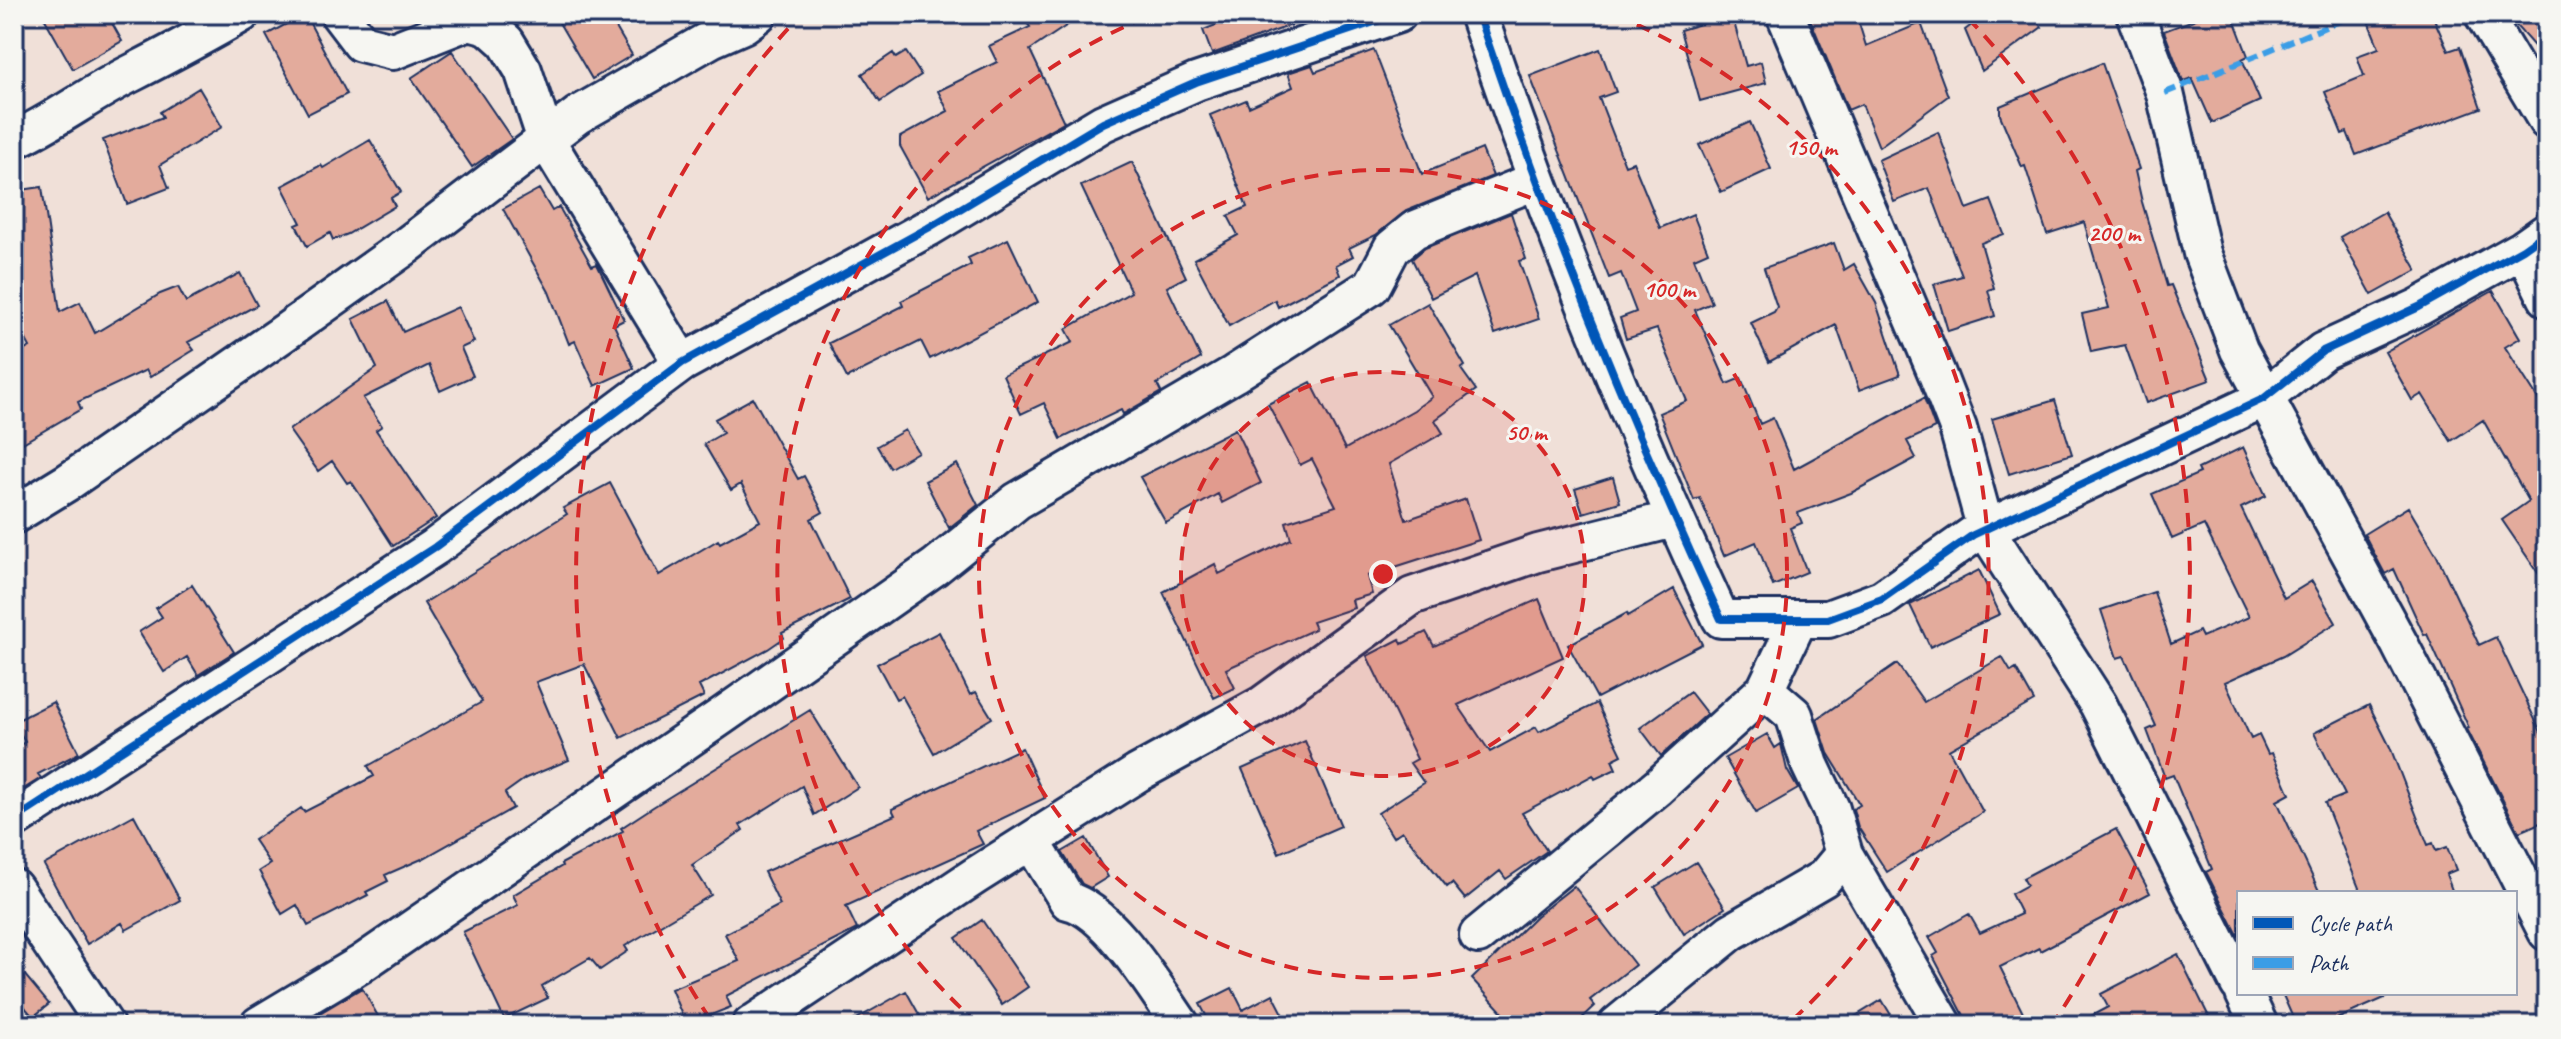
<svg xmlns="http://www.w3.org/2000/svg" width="2561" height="1039" font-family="Caveat,sans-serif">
	<rect width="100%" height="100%" fill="#f0e0d8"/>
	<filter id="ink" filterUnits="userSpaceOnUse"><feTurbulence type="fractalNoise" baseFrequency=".0125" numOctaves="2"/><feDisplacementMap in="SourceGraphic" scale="16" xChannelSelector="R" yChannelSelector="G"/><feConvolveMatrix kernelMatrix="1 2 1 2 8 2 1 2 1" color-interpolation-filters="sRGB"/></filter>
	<g filter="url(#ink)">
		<path fill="#e3ab9c" stroke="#1b2f5e" stroke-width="2" d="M 42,14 L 107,14 L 122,41 L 73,69 Z
			M 305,14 L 347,94 L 308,114 L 266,35 Z
			M 554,14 L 608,14 L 632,55 L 592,79 Z
			M 1038,14 L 1084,14 L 1030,50 L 1064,122 L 928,197 L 900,146 L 900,137 L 948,111 L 938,91 L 997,62 L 989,46 L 1030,27 L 1026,22 Z
			M 1244,14 L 1319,14 L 1319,15 L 1212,54 L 1203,30 Z
			M 1808,14 L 1856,14 L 1866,46 L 1921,23 L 1948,96 L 1879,147 L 1862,104 L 1848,110 Z
			M 1986,14 L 2032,14 L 2042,27 L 1982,71 L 1965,30 Z
			M 2209,14 L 2232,14 L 2248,56 L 2242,59 L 2260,101 L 2212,123 L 2192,78 L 2183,81 L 2164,31 Z
			M 2384,14 L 2432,14 L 2448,51 L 2460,47 L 2481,108 L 2356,155 L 2347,132 L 2342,134 L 2325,92 L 2364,76 L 2357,56 L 2379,48 L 2368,21 Z
			M 2507,14 L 2547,14 L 2547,61 L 2511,20 Z
			M 1732,15 L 1746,66 L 1761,62 L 1766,83 L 1700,101 L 1680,30 Z
			M 1600,49 L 1616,92 L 1599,98 L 1625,165 L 1633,162 L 1660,228 L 1693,214 L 1708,252 L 1694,258 L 1712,303 L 1695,310 L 1727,384 L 1741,378 L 1760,424 L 1773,418 L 1794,469 L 1924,398 L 1935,428 L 1907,441 L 1916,458 L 1851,493 L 1798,513 L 1802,523 L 1790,528 L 1807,572 L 1773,586 L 1756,542 L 1724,556 L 1700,498 L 1694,500 L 1659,413 L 1687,401 L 1657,329 L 1626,339 L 1620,318 L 1636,312 L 1621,273 L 1609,278 L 1530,76 Z
			M 1374,50 L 1422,174 L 1482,149 L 1493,176 L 1406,211 L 1376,235 L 1349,248 L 1353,256 L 1336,265 L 1340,275 L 1278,307 L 1275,300 L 1229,326 L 1194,259 L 1238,235 L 1228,216 L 1247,207 L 1210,115 L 1246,100 L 1249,107 L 1293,87 L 1288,73 L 1312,65 L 1315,72 Z
			M 452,51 L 512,139 L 472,167 L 411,78 Z
			M 906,52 L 921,75 L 880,102 L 862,74 L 893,53 L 896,58 Z
			M 2102,63 L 2139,169 L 2135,171 L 2142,202 L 2167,286 L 2171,285 L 2210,380 L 2146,403 L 2125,345 L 2091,352 L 2082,314 L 2109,308 L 2084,222 L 2047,234 L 2025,166 L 2022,167 L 2000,115 L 2000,106 Z
			M 199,88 L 222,127 L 160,165 L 169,188 L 127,204 L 103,140 L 163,117 L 160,112 Z
			M 1750,122 L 1771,169 L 1721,192 L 1699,145 Z
			M 1938,132 L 1967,209 L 1991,200 L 2004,234 L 1981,243 L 1994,288 L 1988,290 L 1995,316 L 1948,331 L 1934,284 L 1962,276 L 1929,188 L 1894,202 L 1878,160 Z
			M 370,140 L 401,192 L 391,198 L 395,206 L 348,234 L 333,240 L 330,233 L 307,246 L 296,225 L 301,223 L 282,186 L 321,165 L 323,168 Z
			M 1132,162 L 1186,277 L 1167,287 L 1201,358 L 1157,384 L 1161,392 L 1123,414 L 1121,410 L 1061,439 L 1044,403 L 1021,414 L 1003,375 L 1073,342 L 1066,329 L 1131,292 L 1081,186 Z
			M 42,187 L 60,312 L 80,302 L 95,333 L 160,294 L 178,287 L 186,302 L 240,273 L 257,305 L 188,342 L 194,350 L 150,377 L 146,370 L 78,402 L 81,409 L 14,448 L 14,356 L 30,347 L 14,317 L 14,191 Z
			M 539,189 L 552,211 L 559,207 L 592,266 L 597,264 L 624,320 L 614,325 L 634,368 L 595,386 L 575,341 L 569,344 L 549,292 L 503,209 Z
			M 2384,212 L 2417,270 L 2372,295 L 2340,237 Z
			M 1511,213 L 1526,259 L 1519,261 L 1539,319 L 1495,334 L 1475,276 L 1431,298 L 1412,259 L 1425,248 Z
			M 1008,239 L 1038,302 L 930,359 L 921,341 L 847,378 L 829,343 L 903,306 L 901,301 L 971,265 L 968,258 Z
			M 1834,243 L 1844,270 L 1854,264 L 1876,303 L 1900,375 L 1859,390 L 1836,325 L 1769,362 L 1751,323 L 1774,312 L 1777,307 L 1764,268 Z
			M 2493,291 L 2520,338 L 2505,347 L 2547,413 L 2547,586 L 2502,520 L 2529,501 L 2483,420 L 2451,441 L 2422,394 L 2412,400 L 2385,352 Z
			M 388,301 L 403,332 L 458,307 L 474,342 L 461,348 L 473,376 L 440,391 L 429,365 L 363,398 L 382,426 L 376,430 L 436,518 L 393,546 L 351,481 L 347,483 L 332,461 L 318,471 L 289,430 L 377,368 L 353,319 Z
			M 1428,303 L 1465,366 L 1461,369 L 1476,390 L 1435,420 L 1443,433 L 1389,464 L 1406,520 L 1466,499 L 1479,540 L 1367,576 L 1372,594 L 1352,600 L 1354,608 L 1312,622 L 1315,629 L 1226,669 L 1235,688 L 1214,698 L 1163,592 L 1215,564 L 1219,574 L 1291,539 L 1286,522 L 1336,506 L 1312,459 L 1300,465 L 1268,404 L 1311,382 L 1345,449 L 1414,410 L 1432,397 L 1389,325 Z
			M 753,398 L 798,479 L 804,476 L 823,512 L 811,519 L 850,599 L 782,633 L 784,638 L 768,649 L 699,686 L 704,696 L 621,738 L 584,664 L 536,682 L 569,760 L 526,778 L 505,793 L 513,808 L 424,858 L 385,875 L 388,881 L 366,892 L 368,895 L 308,926 L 297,905 L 282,914 L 259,871 L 270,864 L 254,840 L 301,808 L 304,812 L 374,776 L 368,766 L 482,702 L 424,603 L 567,514 L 563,508 L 610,483 L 659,575 L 718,540 L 720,543 L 760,521 L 741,484 L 731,490 L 704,444 L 723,433 L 715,419 Z
			M 2055,400 L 2072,454 L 2009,474 L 1992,419 Z
			M 1235,429 L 1261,483 L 1222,503 L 1218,494 L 1166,523 L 1140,477 Z
			M 905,430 L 918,452 L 890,468 L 877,446 Z
			M 2243,447 L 2266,496 L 2241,508 L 2284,598 L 2312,581 L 2336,623 L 2283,656 L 2225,682 L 2251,739 L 2259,735 L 2268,754 L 2272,753 L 2290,794 L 2277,801 L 2320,893 L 2239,893 L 2239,937 L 2206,872 L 2212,869 L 2173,775 L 2165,778 L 2147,730 L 2156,726 L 2124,656 L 2117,658 L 2101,610 L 2154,592 L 2171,644 L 2199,631 L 2202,637 L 2249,617 L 2204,525 L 2172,539 L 2152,494 L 2200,473 L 2198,469 Z
			M 957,464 L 978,505 L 949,528 L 925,481 Z
			M 1613,477 L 1620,502 L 1583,513 L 1575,489 Z
			M 2408,507 L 2437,556 L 2479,645 L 2496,637 L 2547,745 L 2547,820 L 2519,832 L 2467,729 L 2469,728 L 2427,634 L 2424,635 L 2394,569 L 2385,574 L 2364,534 Z
			M 1979,570 L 2000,614 L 1930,647 L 1910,605 Z
			M 192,585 L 234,652 L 198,675 L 187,657 L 164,672 L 139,632 L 162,617 L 156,608 Z
			M 1674,589 L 1702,644 L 1597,698 L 1568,645 L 1627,613 L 1628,616 Z
			M 1539,599 L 1563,657 L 1458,705 L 1490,752 L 1536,727 L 1539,732 L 1597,703 L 1622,755 L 1612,760 L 1616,769 L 1595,779 L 1593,775 L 1522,813 L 1547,851 L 1506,879 L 1500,871 L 1465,899 L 1452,883 L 1447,887 L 1402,831 L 1393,837 L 1378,813 L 1424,783 L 1410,763 L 1417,759 L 1367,656 L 1400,639 L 1402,644 L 1426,632 L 1434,646 Z
			M 939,632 L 970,695 L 976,692 L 992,718 L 934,753 L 902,696 L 896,699 L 877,664 Z
			M 2002,657 L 2011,672 L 2016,669 L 2034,701 L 1949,750 L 1983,812 L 1887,872 L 1858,827 L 1853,809 L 1860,805 L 1828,753 L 1817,719 L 1897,664 L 1924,702 Z
			M 1690,692 L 1707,714 L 1661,756 L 1640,728 Z
			M 53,702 L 79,753 L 38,774 L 41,778 L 14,795 L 14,736 L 20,745 L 25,742 L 14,722 Z
			M 2369,705 L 2390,747 L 2428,845 L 2433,843 L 2436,851 L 2447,847 L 2456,870 L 2446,874 L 2453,893 L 2361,893 L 2325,803 L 2345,795 L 2314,733 Z
			M 810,710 L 858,787 L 814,815 L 802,786 L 740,825 L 743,830 L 692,865 L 711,895 L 625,946 L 628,951 L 600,970 L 590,958 L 542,986 L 548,998 L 504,1019 L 463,932 L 518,905 L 513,895 L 562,866 L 561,864 L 623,831 L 621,828 L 653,807 Z
			M 1767,734 L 1775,748 L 1781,744 L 1787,770 L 1798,789 L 1756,813 L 1725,758 Z
			M 1305,741 L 1341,826 L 1279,853 L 1242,769 Z
			M 1022,748 L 1045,798 L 976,831 L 983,844 L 846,906 L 857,929 L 726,996 L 731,1007 L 686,1025 L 671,989 L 739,961 L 725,934 L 780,905 L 764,872 L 895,815 L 892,809 Z
			M 134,815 L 180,900 L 126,930 L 122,923 L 87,944 L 44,865 Z
			M 2116,829 L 2150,893 L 2040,951 L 2039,948 L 2000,967 L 2029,1025 L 1969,1025 L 1933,956 L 1938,953 L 1929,937 L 1969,914 L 1980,933 L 2021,914 L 2011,894 L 2027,885 L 2023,878 Z
			M 1086,838 L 1108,877 L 1090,888 L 1082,884 L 1062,852 Z
			M 1696,862 L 1725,908 L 1684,934 L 1655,887 Z
			M 1574,886 L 1635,965 L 1590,1000 L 1595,1006 L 1575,1025 L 1553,1025 L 1543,1014 L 1531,1025 L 1514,1025 L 1472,979 L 1536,916 Z
			M 982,920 L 1028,987 L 1002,1005 L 956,938 Z
			M 2178,954 L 2213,1025 L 2074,1025 L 2108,1007 L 2101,994 Z
			M 14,962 L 49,1004 L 33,1017 L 14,994 Z
			M 362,988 L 383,1025 L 326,1025 L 320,1013 Z
			M 1232,988 L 1243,1010 L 1273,994 L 1289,1025 L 1211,1025 L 1200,1004 Z
			M 906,991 L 925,1025 L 846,1025 Z
			M 2282,993 L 2396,993 L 2323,1025 L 2296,1025 Z
			M 1882,1000 L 1897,1025 L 1841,1025 Z"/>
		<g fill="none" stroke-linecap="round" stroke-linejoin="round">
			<g stroke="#1b2f5e" stroke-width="42">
				<path id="minor" d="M 339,14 L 361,43 L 393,51 L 469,21 L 488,26 L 506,42 L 523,70 L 546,140 L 682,363
					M 1478,14 C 1548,221 1629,421 1721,619 L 1828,619 L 1882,599 L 1973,535 L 2263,399 L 2323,351 L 2419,307 L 2523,249 L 2547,232
					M 1785,14 L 1937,374 L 1958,428 L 1986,530 L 2098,704 L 2239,984
					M 2135,14 L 2165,93 L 2202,253 L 2239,350 L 2400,645 L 2547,932
					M 2483,14 L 2547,121
					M 14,140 C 56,121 91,93 132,73 C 169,54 205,35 241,14
					M 2523,249 L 2547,298
					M 14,515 L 68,482 L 281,335 L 406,246 L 578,115 L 711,39 L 743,25 L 758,14
					M 14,820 L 435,547 L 682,363 L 928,228 L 1103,123 L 1196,82 L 1398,14
					M 1023,848 L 1036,849 L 1068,901 C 1109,910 1157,991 1181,1025
					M 1844,854 L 1944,1025
					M 14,888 L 105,1025
					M 1478,935 L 1658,787 L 1765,690
					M 2244,993 L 2259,1025
					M 259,1025 L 361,964 L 722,716 L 935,567 L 1017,501 L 1234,374 L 1372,286 L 1392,248 L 1414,230 L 1535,181
					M 751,1025 L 975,876 L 1138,773 L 1262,705 L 1412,596 L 1538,553 L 1674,519
					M 1617,1025 L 1731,932 L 1824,878 L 1844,854 L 1831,809 L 1810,765 L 1794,715 L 1765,690 L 1799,619"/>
			</g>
			<use href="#minor" stroke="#f6f6f2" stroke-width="36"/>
			<path stroke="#3b9de6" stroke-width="6" stroke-dasharray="12 6" stroke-linecap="butt" d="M 2165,93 L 2357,14"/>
			<g stroke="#f6f6f2" stroke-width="13">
				<path id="cycleway" d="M 1478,14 C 1548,221 1629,421 1721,619 L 1828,619 L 1882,599 L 1973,535 L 2263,399 L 2323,351 L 2419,307 L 2523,249 L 2547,232
					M 14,820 L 435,547 L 682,363 L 928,228 L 1103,123 L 1196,82 L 1398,14"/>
			</g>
			<use href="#cycleway" stroke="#0057b8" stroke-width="8"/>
		</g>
	</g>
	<circle cx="1383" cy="574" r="202" fill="#d62828" fill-opacity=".12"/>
	<g fill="none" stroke="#d62828" stroke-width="4" stroke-dasharray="14 10">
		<circle cx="1383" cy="574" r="202"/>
		<circle cx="1383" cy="574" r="404"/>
		<path d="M978 1024A605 605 0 0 1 1151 15M1615 15A605 605 0 0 1 1788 1024"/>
		<path d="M710 1019A807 807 0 0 1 798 18M1968 18A807 807 0 0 1 2056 1019"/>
	</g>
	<circle cx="1383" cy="574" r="12" fill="#d62828" stroke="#f6f6f2" stroke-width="4"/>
	<g font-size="24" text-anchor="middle" font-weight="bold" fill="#d62828" stroke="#f6f6f2" stroke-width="6" stroke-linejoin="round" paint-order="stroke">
		<text x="1811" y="155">150 m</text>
		<text x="2114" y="241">200 m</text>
		<text x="1669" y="297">100 m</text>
		<text x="1526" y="440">50 m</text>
	</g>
	<rect width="2561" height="1039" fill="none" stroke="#f6f6f2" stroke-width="48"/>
	<rect x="24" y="24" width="2513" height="991" fill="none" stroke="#1b2f5e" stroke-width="3" filter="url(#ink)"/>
	<rect x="2237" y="891" width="280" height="104" fill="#f6f6f2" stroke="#9ea6b7" stroke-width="2"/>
	<rect x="2253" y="917" width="40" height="12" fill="#0057b8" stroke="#9ea6b7" stroke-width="2"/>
	<text x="2309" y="931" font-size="24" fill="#1b2f5e">Cycle path</text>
	<rect x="2253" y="957" width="40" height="12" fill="#3b9de6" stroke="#9ea6b7" stroke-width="2"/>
	<text x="2309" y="971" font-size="24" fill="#1b2f5e">Path</text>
</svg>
